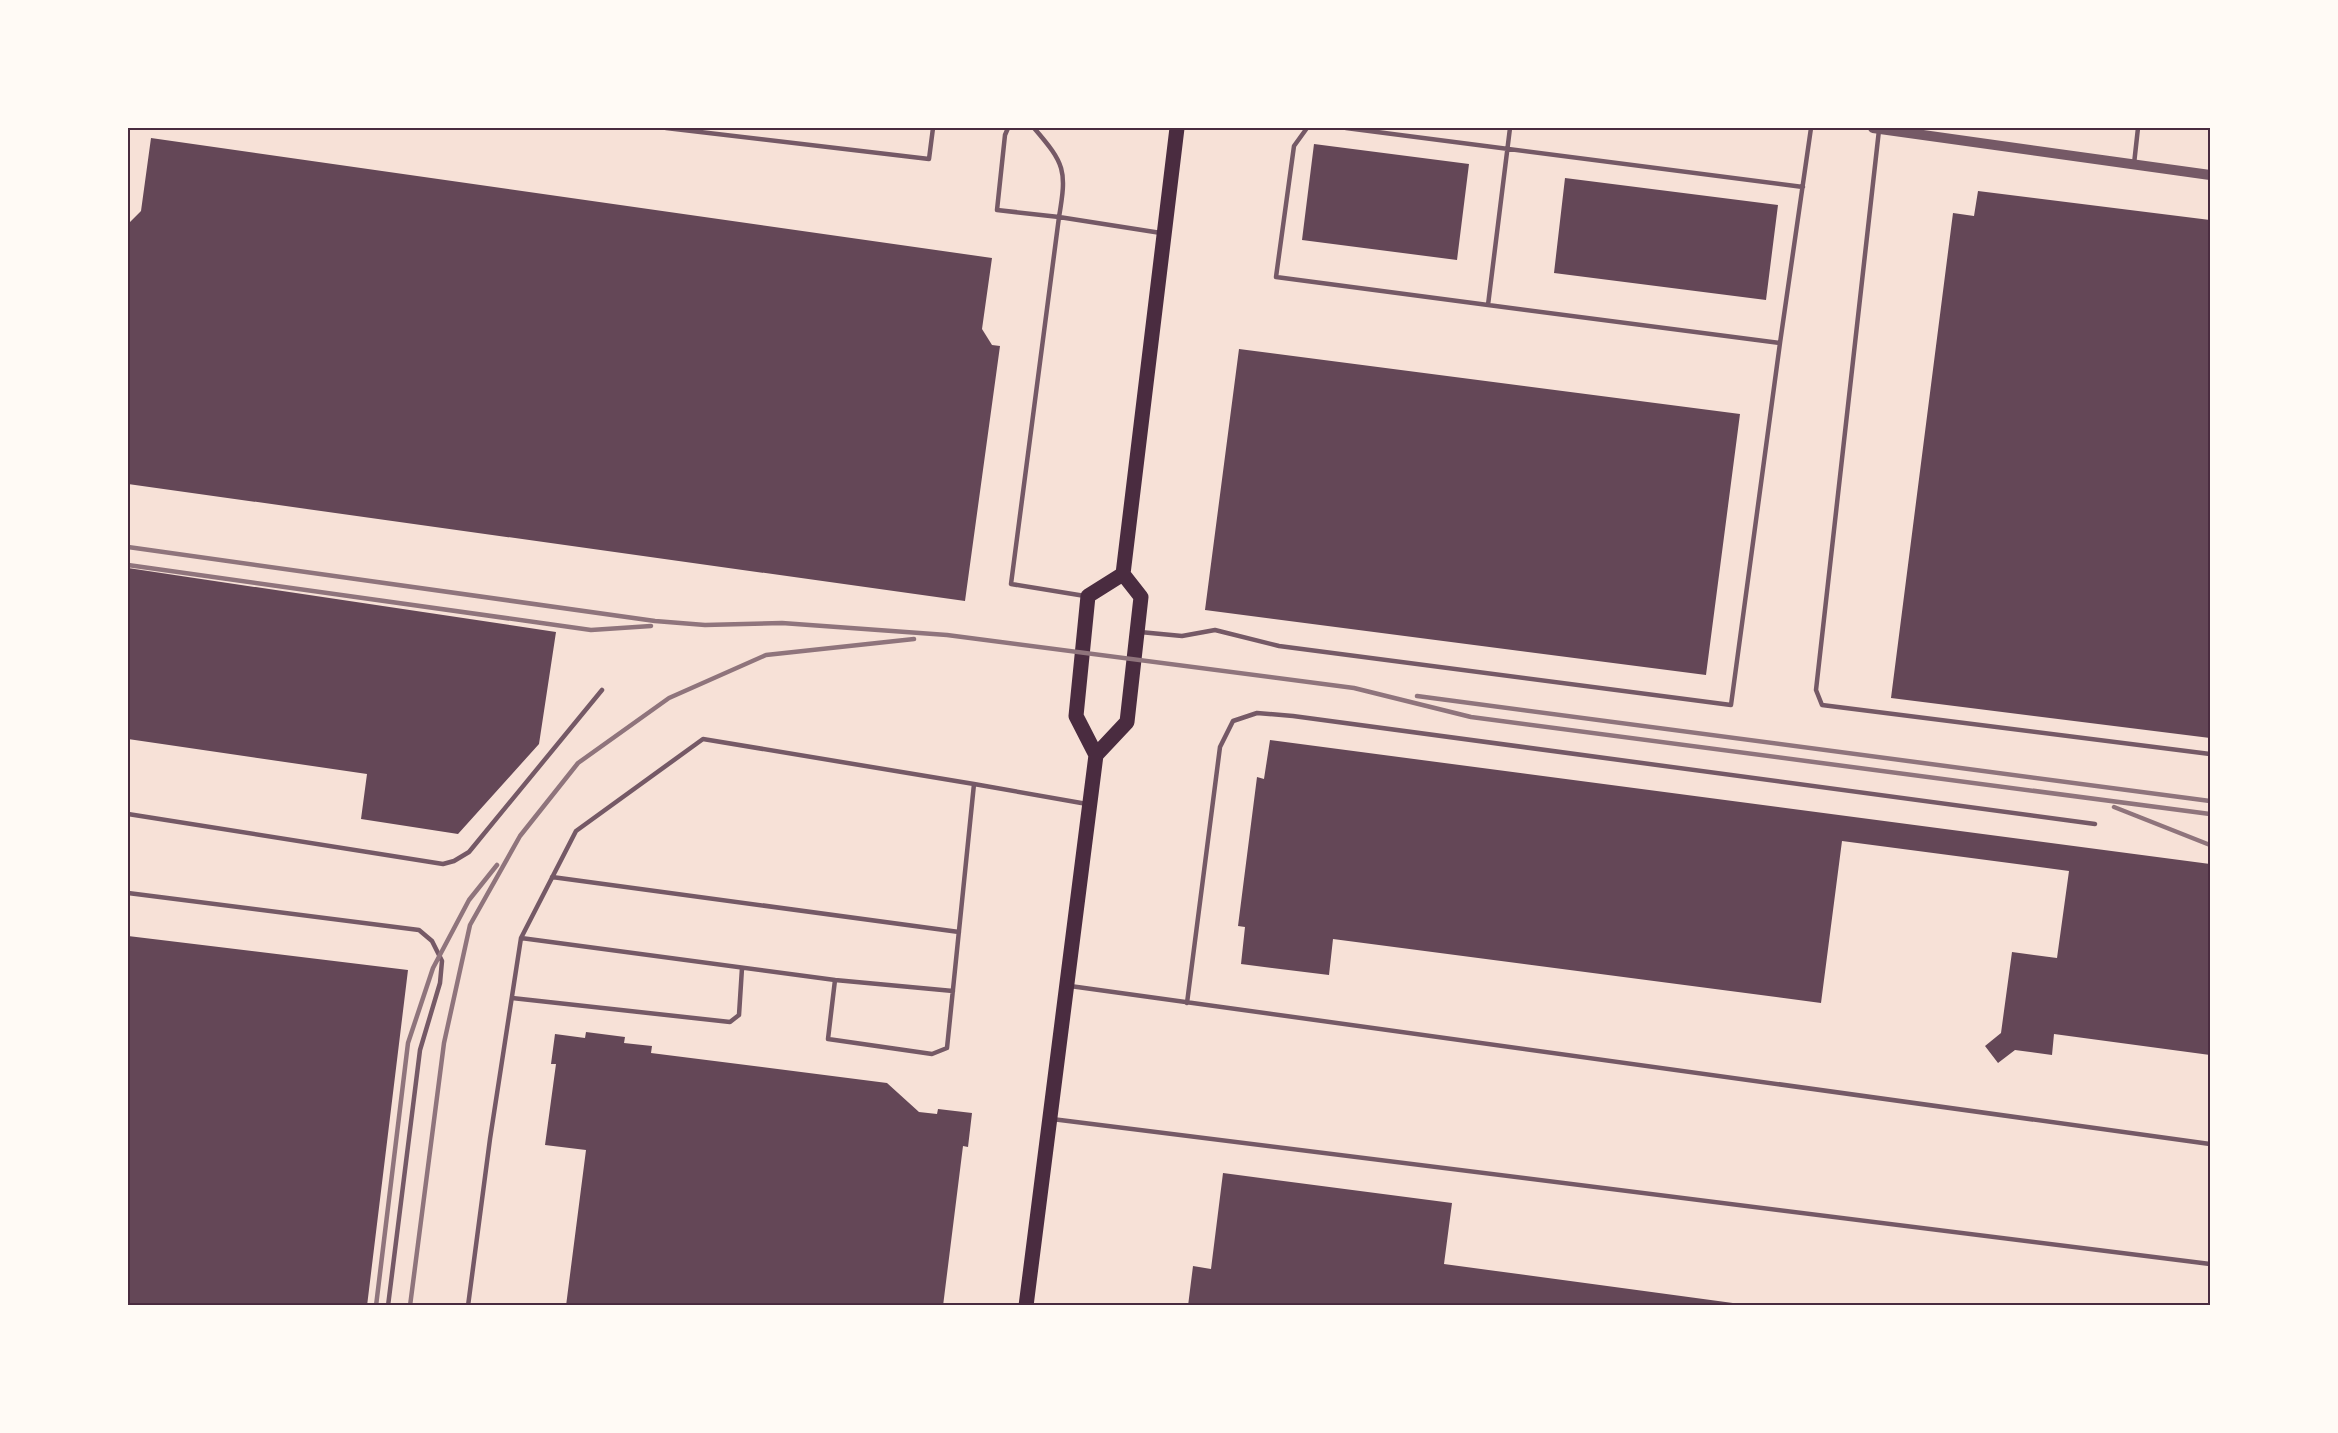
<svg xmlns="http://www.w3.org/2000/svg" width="2338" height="1433" font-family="'Roboto Condensed',sans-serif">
	<rect width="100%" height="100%" fill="#f7e1d7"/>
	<path fill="#644757" d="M 151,138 L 992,258 L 982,329 L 992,345 L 1000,346 L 965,601 L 128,484 L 128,224 L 141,211 Z
		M 1314,144 L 1469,164 L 1457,260 L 1302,240 Z
		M 1565,178 L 1778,205 L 1766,300 L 1554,273 Z
		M 1978,191 L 2210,220 L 2210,738 L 1891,698 L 1953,213 L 1974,216 Z
		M 1239,349 L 1740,414 L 1706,675 L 1205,610 Z
		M 128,568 L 556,632 L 539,744 L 458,834 L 361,819 L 367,774 L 128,739 Z
		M 1270,740 L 2210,864 L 2210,1055 L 2054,1034 L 2052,1055 L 2015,1050 L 1998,1063 L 1985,1046 L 2001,1033 L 2012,952 L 2057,958 L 2069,871 L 1842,841 L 1821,1003 L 1333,939 L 1329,975 L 1241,964 L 1245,927 L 1238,926 L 1257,777 L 1264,779 Z
		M 128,936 L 408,970 L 367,1306 L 128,1306 Z
		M 586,1032 L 625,1037 L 624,1043 L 652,1046 L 651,1053 L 887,1083 L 919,1112 L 937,1114 L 938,1109 L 972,1113 L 968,1147 L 963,1146 L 943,1306 L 566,1306 L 586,1150 L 545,1145 L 556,1064 L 551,1064 L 555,1034 L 585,1038 Z
		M 1223,1173 L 1452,1203 L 1444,1264 L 1755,1306 L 1188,1306 L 1193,1266 L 1211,1269 Z"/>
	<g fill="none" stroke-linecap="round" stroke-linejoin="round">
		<path stroke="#755966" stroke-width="4.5" d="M 666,128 L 929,159 L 933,128
			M 1008,128 L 1005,135 L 997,210 L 1059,217 C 1067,170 1065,164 1034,128
			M 1307,128 L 1294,146 L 1276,277 L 1488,305
			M 1346,128 L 1803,187
			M 1510,128 L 1488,305 L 1780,343 L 1811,128
			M 1879,130 L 1816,690 L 1822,705 L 2210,754
			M 2134,164 L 2138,128
			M 1085,596 L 1011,584 L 1059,217 L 1161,233
			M 1140,632 L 1182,636 L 1215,630 L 1279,646 L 1731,705 L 1780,343
			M 974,784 L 703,739 L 576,831 L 521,938 L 835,980 L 828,1039 L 932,1054 L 947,1048 L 974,784 L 1087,804
			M 128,814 L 443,864 L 454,861 L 469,852 L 602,690
			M 552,877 L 959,932
			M 128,893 L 419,930 L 432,941 L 442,961 L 440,983 L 420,1050 L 388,1306
			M 835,980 L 953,991
			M 1070,986 L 2210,1144
			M 512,998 L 730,1022 L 739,1015 L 742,968
			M 1187,1003 L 1220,747 L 1233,721 L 1257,713 L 1293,716 L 2095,824
			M 1052,1119 L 2210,1264
			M 468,1306 L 490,1139 L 521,938"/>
		<path stroke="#755966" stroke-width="10" d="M 1873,128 L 2210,175"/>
		<path stroke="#4a2c40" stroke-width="15" d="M 1096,755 L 1127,722 L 1141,597 L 1123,574 L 1177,128
			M 1026,1306 L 1096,755 L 1076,716 L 1088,596 L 1123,574"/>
		<path stroke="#8f747c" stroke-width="4.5" d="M 128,547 L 655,621 L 705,625 L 782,623 L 947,635 L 1354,688 L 1471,717 L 2210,814
			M 128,565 L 591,630 L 651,626
			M 1417,696 L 2210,801
			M 2114,807 L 2210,845
			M 376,1306 L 408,1043 L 433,968 L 469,900 L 497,865
			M 410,1306 L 444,1043 L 470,925 L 520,836 L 578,763 L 669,698 L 766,655 L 914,639"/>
	</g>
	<rect width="2338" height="1433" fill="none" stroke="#fffaf5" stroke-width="258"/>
	<rect x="129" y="129" width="2080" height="1175" fill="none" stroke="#4a2c40" stroke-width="2"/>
</svg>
